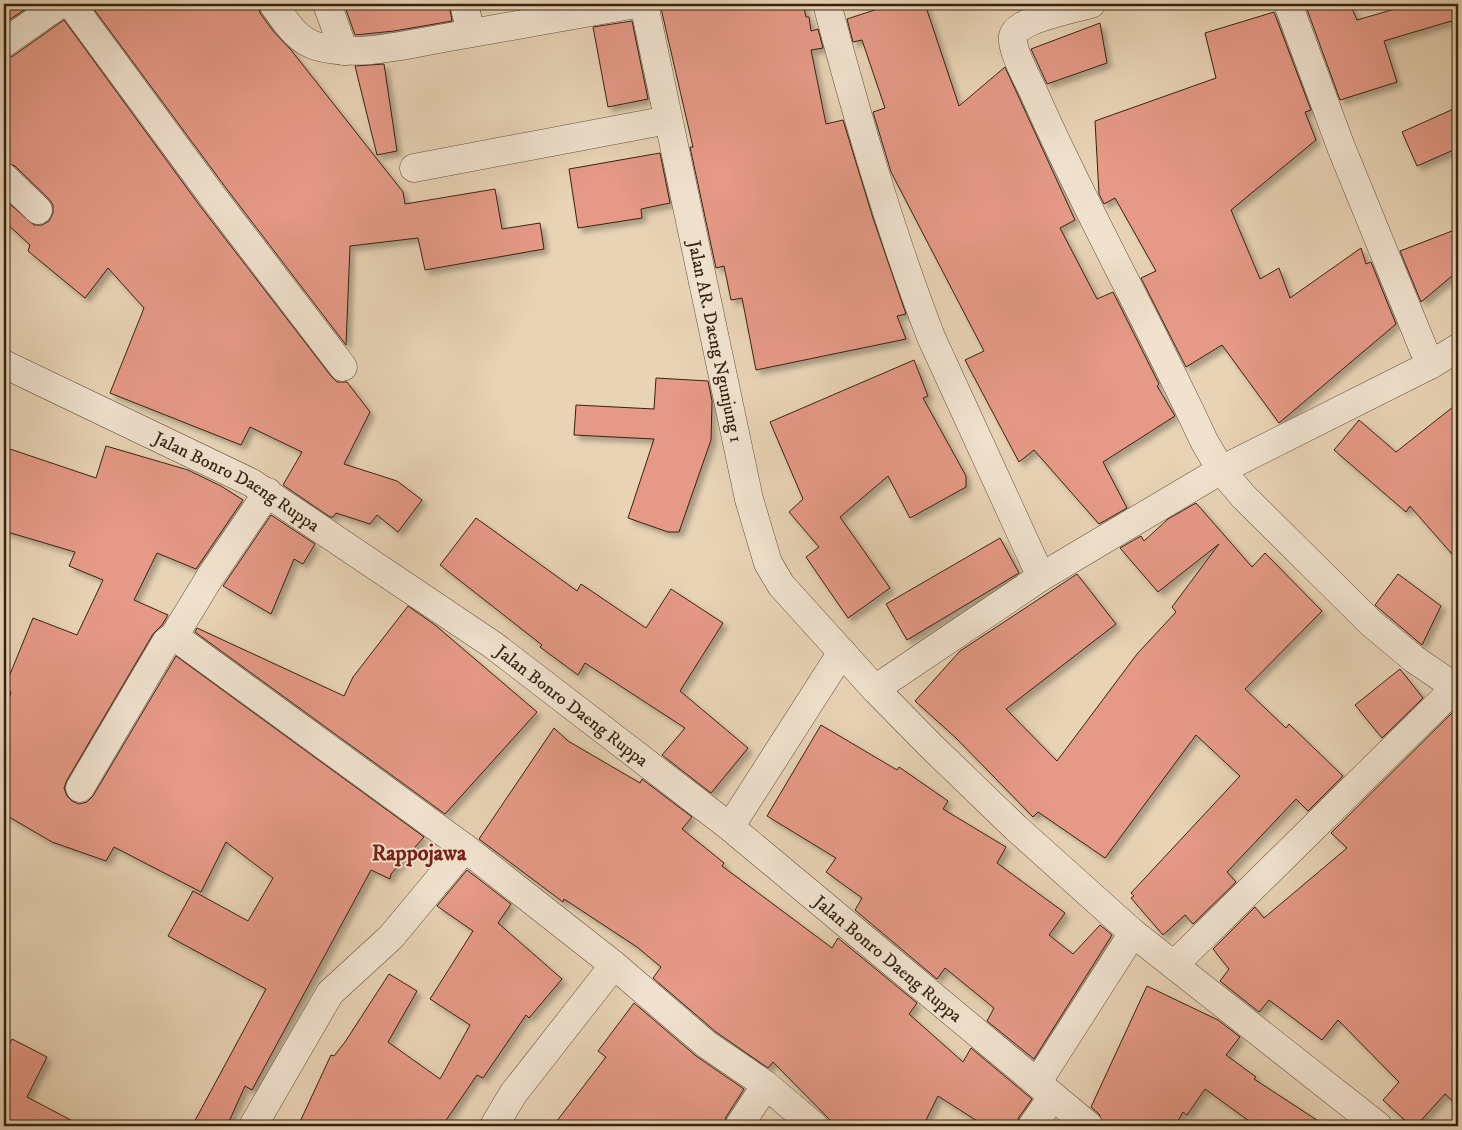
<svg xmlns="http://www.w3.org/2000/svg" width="1462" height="1130" font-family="'IM FELL DW Pica',serif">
	<defs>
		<filter id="shadow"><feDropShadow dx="4.5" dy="4.5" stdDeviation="2.5" flood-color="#0004"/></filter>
	</defs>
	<rect width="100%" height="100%" fill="#e8d3b5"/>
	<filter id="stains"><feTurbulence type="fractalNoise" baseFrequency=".004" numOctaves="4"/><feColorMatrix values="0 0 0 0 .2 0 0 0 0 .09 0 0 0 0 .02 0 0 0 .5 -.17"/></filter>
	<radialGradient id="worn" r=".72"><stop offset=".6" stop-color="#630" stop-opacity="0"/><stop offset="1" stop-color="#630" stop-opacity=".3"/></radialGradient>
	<path fill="#e59986" stroke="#362311" filter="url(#shadow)" d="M 4,4 L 33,4 L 9,20 L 4,12 Z
		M 90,4 L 258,4 L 260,13 L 274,32 L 291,50 L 403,192 L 405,204 L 495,189 L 502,229 L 540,223 L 544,249 L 425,270 L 418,238 L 350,246 L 346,345 L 226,188 Z
		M 344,4 L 449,4 L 452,21 L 394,31 L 355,35 Z
		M 660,4 L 803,4 L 806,17 L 809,17 L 811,31 L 818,29 L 823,48 L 811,50 L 826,124 L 843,120 L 873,218 L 906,314 L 897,316 L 906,339 L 756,370 L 742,298 L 731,300 L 724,266 L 716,268 L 690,147 L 693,147 Z
		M 893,4 L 925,4 L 959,106 L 1005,67 L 1075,220 L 1060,228 L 1097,299 L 1113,292 L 1159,384 L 1157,386 L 1175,416 L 1103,462 L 1127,508 L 1099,524 L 1034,450 L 1019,462 L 965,360 L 984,351 L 891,172 L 873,112 L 885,108 L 862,40 L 853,42 L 847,19 Z
		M 1305,4 L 1350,4 L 1357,20 L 1412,4 L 1458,4 L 1458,19 L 1384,41 L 1397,82 L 1340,100 Z
		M 1274,12 L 1311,110 L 1305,112 L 1316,140 L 1231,210 L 1260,279 L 1279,268 L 1290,298 L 1361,248 L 1366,264 L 1371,262 L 1396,324 L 1279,423 L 1222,345 L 1186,367 L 1141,278 L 1156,271 L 1115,198 L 1104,204 L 1099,194 L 1095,121 L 1216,78 L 1205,33 Z
		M 64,20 L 200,206 L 331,376 L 337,382 L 347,382 L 370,412 L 344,464 L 397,481 L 422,500 L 398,532 L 377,515 L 370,524 L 336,513 L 333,517 L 330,517 L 283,485 L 302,452 L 250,427 L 241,445 L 110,393 L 144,308 L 108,268 L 85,298 L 28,251 L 30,245 L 4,221 L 4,199 L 34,225 L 42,225 L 49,221 L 53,213 L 53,205 L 49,199 L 15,166 L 4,162 L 4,60 L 13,56 Z
		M 632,21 L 648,99 L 608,107 L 593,27 Z
		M 1100,23 L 1107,63 L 1047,84 L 1031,49 Z
		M 384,64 L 397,151 L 377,155 L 355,66 Z
		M 1458,107 L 1458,148 L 1417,166 L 1402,132 Z
		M 660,153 L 670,203 L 641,209 L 642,218 L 578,228 L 569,169 Z
		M 1452,231 L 1458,248 L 1458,271 L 1421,302 L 1400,251 Z
		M 914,360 L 928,396 L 923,398 L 966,476 L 966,487 L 910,518 L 888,476 L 840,517 L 890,588 L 848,618 L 806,557 L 819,547 L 789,512 L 803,499 L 770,422 Z
		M 656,378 L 708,381 L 712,401 L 711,440 L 679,532 L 668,532 L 628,518 L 654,439 L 574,435 L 576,405 L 654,409 Z
		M 1458,403 L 1458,561 L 1410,506 L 1406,512 L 1334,450 L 1359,420 L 1396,452 Z
		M 106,446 L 188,470 L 221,486 L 243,500 L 196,569 L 157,553 L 134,600 L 168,615 L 162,625 L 153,634 L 67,780 L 64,788 L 67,796 L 72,801 L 79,804 L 87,802 L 93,796 L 176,656 L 424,837 L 391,874 L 390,879 L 371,870 L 252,1090 L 245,1086 L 227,1126 L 192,1126 L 266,989 L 168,936 L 193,891 L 248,921 L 273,878 L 226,842 L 201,892 L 114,847 L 106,861 L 52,842 L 4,814 L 4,717 L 11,692 L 4,689 L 33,618 L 77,635 L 103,580 L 69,566 L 75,552 L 4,531 L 4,447 L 96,478 Z
		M 1196,503 L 1252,567 L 1265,553 L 1322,611 L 1245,689 L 1286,728 L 1289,724 L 1343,776 L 1308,811 L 1296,799 L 1227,872 L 1236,882 L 1193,924 L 1185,915 L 1163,935 L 1131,898 L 1134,896 L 1131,893 L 1240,776 L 1196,735 L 1105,858 L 1038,812 L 1033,817 L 956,738 L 915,701 L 960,651 L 1077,574 L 1116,624 L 1006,709 L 1057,761 L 1137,654 L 1176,612 L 1172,607 L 1219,544 L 1158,592 L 1120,548 L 1141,536 L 1144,541 L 1168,519 Z
		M 271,515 L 315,544 L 303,564 L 294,559 L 271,614 L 223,586 Z
		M 476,518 L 577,591 L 581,584 L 646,628 L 671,589 L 723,623 L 680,691 L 748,748 L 711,793 L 662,755 L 685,728 L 585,663 L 578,675 L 540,647 L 542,645 L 440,565 Z
		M 1000,538 L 1019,573 L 907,640 L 886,604 Z
		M 1398,574 L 1441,606 L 1422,645 L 1375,605 Z
		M 408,606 L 435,625 L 537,712 L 445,814 L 195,632 L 197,628 L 344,696 L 353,677 Z
		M 1400,669 L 1423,698 L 1382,738 L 1355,705 Z
		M 1458,707 L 1458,1106 L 1445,1094 L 1416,1126 L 1411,1126 L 1383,1100 L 1399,1082 L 1338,1020 L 1322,1040 L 1269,1000 L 1259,1012 L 1220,981 L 1229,969 L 1213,949 L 1255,907 L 1264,918 L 1347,848 L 1331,833 Z
		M 821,725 L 897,770 L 899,767 L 948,801 L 943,809 L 1006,847 L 997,863 L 1065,913 L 1049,935 L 1073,954 L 1100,925 L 1112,935 L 1034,1059 L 987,1021 L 994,1008 L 945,968 L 937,979 L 855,910 L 862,898 L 826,872 L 836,858 L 767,816 Z
		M 554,728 L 568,741 L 640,783 L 642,779 L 692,817 L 682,829 L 724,863 L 722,866 L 832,948 L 838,938 L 917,1003 L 909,1014 L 963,1062 L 971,1048 L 1032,1099 L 1019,1117 L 1017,1126 L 985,1126 L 938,1096 L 923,1126 L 836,1126 L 773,1062 L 768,1068 L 716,1032 L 653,978 L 661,967 L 637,947 L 564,899 L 563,902 L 479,839 Z
		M 467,870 L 511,904 L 498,923 L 562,979 L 529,1018 L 526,1015 L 483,1078 L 477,1075 L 442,1126 L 298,1126 L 331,1055 L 334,1056 L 345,1042 L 389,974 L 417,991 L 388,1042 L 440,1079 L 470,1025 L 430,999 L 473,931 L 437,906 Z
		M 1147,986 L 1218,1020 L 1240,1037 L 1226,1055 L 1256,1077 L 1254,1079 L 1326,1126 L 1256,1126 L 1205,1089 L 1187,1115 L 1183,1112 L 1175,1126 L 1104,1126 L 1099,1114 L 1091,1107 Z
		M 634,1003 L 696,1056 L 744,1089 L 726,1117 L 724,1126 L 553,1126 L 606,1057 L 598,1051 Z
		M 12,1039 L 47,1057 L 27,1097 L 82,1126 L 4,1126 L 4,1056 Z"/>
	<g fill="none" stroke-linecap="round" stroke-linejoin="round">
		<g stroke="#624f3a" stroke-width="29">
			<g id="minor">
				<path d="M 71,4 L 213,197 L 343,367"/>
				<path d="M 273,4 C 285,20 296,40 316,46 C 357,58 403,45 444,38 C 508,27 572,15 636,4"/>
				<path d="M 327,4 L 344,51"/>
				<path d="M 464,4 L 471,33"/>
				<path id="s1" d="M 644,4 L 749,499 L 768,563 L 781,585 L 875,689 L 931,746 L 1016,828 L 1133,933 L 1378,1126"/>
				<path d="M 827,4 C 857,116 889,228 931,337 L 1041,577"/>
				<path d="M 1091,4 C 1076,8 1016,20 1013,36 C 1011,51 1028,79 1034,93 C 1086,211 1150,324 1204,441 L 1221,470 L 1243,496 L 1371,623 L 1414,659 L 1458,689"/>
				<path d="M 1288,4 L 1341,147 L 1430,365"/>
				<path d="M 4,43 L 60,4"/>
				<path d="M 414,168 L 668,120"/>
				<path d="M 4,177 L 38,210"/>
				<path id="s2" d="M 4,364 L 252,483 L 493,645 L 730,827 L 1089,1126"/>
				<path d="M 174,636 L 465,848 L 614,965 L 706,1044 L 766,1085 L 814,1126"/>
				<path d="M 875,689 L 1041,577 L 1221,470 L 1430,365 L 1458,348"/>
				<path d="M 80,788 L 166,642 L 174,636 L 210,577 L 268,492"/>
				<path d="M 730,827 L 842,652"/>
				<path d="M 1174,965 L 1456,687"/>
				<path d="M 1037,1083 L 1133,933"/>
				<path d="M 253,1126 L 330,993 L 391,937 L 465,848"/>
				<path d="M 494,1126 L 513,1094 L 614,965"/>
				<path d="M 739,1126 L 766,1085"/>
				<path d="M 1032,1126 L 1053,1096"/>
			</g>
		</g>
		<use href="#minor" stroke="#f0e2cf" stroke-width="28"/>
	</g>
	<g text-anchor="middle" stroke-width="4" stroke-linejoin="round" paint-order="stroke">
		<g font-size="18" fill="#362311" stroke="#f0e2cf">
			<text dy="6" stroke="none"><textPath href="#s1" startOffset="345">Jalan AR. Daeng Ngunjung 1</textPath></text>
			<text dy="6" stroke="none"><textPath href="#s2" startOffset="261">Jalan Bonro Daeng Ruppa</textPath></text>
			<text dy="6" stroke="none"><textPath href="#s2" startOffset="665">Jalan Bonro Daeng Ruppa</textPath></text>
			<text dy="6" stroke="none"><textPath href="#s2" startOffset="1070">Jalan Bonro Daeng Ruppa</textPath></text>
		</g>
		<g font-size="22" font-weight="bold" fill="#7a1f14" stroke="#f0e2cf">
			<text x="419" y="860">Rappojawa</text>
		</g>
	</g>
	<rect width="1462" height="1130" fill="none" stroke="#e8d3b5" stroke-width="20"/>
	<rect x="5" y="5" width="1452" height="1120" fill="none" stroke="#362311" stroke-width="2.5"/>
	<rect x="10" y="10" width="1442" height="1110" fill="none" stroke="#362311"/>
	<rect width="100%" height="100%" filter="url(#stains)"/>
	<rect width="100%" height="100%" fill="url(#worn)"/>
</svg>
